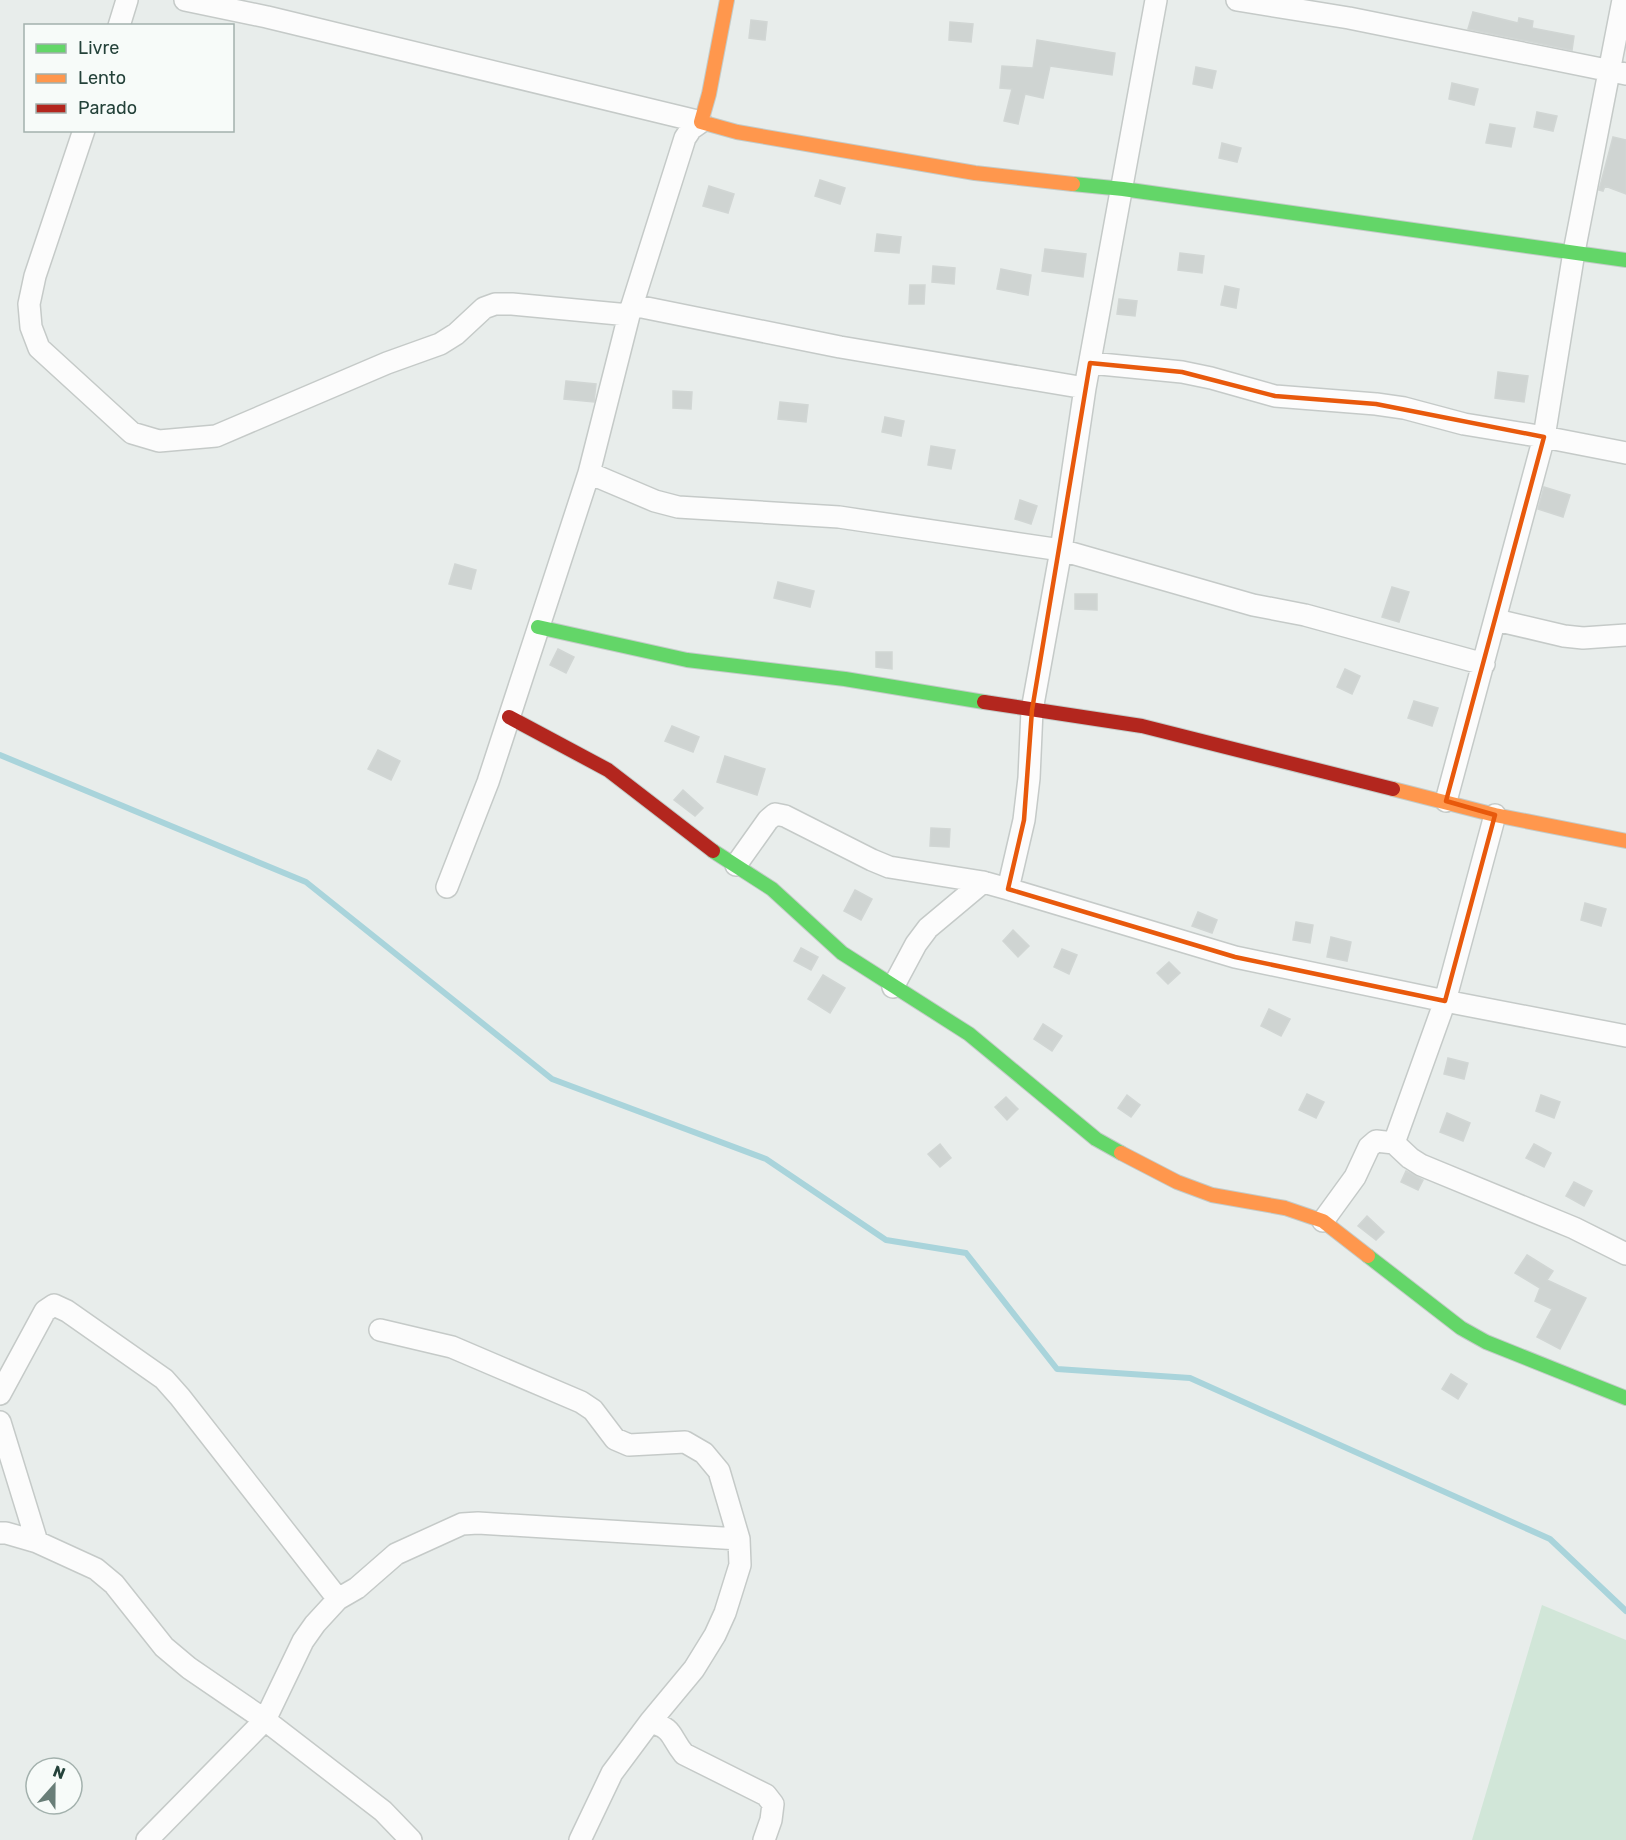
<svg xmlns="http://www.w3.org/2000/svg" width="1626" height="1840" font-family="Rubik,sans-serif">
	<rect width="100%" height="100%" fill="#e8edeb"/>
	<path fill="#d1e6d8" d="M 1542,1605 L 1626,1640 L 1626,1840 L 1472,1840 Z"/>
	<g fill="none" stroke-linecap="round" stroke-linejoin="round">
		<path stroke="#a9d4db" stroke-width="6" d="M 0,755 L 306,882 L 552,1079 L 766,1159 L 886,1240 L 966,1253 L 1057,1369 L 1190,1378 L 1550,1539 L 1626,1611"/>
	</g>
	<path fill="#cfd4d2" stroke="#d1d6d4" stroke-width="1.5" d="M 1473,12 L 1518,23 L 1519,18 L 1533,21 L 1532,28 L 1574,36 L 1572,50 L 1468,29 Z
		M 751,20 L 767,22 L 765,40 L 749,38 Z
		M 950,22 L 973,24 L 971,42 L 949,40 Z
		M 1037,40 L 1115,53 L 1112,75 L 1050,66 L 1043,98 L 1025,94 L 1018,124 L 1004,121 L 1012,89 L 1000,88 L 1002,66 L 1033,68 Z
		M 1196,67 L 1216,71 L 1212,88 L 1193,84 Z
		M 1452,83 L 1478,89 L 1474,105 L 1449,99 Z
		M 1537,112 L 1557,116 L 1553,131 L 1534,127 Z
		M 1490,124 L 1515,128 L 1511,147 L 1486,143 Z
		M 1613,137 L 1626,140 L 1626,194 L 1605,186 L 1603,191 L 1599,190 Z
		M 1222,143 L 1241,148 L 1237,162 L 1219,158 Z
		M 820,180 L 845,188 L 840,204 L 815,196 Z
		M 709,186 L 734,194 L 728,213 L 703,206 Z
		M 877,234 L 901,237 L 899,253 L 875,251 Z
		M 1045,249 L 1086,254 L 1083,277 L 1042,271 Z
		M 1180,253 L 1204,256 L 1202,273 L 1178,270 Z
		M 933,266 L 955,268 L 954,284 L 932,282 Z
		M 1001,269 L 1031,275 L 1028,295 L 997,289 Z
		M 910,285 L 925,285 L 924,304 L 909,304 Z
		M 1225,286 L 1239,289 L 1236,308 L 1221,305 Z
		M 1119,299 L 1137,301 L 1135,316 L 1117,314 Z
		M 1498,372 L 1528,376 L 1524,402 L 1495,398 Z
		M 566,381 L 596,384 L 594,402 L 564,399 Z
		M 673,391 L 692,392 L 691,409 L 673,408 Z
		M 780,402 L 808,405 L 806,422 L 778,419 Z
		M 885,417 L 904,421 L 901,436 L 882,432 Z
		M 931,446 L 955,450 L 951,469 L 928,465 Z
		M 1544,487 L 1570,495 L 1563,517 L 1538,509 Z
		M 1020,500 L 1037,506 L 1031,524 L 1015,519 Z
		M 455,564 L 476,570 L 471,589 L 449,584 Z
		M 778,582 L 814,591 L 810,607 L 774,598 Z
		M 1392,587 L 1409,592 L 1399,622 L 1382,617 Z
		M 1075,594 L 1097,594 L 1097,610 L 1075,609 Z
		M 558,649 L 574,657 L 566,673 L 550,665 Z
		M 876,652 L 892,652 L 892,669 L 876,667 Z
		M 1345,669 L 1360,676 L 1352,694 L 1337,687 Z
		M 1414,701 L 1438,708 L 1432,726 L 1408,718 Z
		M 672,726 L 699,737 L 693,752 L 665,741 Z
		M 378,750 L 400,761 L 391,780 L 368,769 Z
		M 725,756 L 765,769 L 757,795 L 717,782 Z
		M 683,790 L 703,808 L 695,816 L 674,800 Z
		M 931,828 L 950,829 L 949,847 L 930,846 Z
		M 855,890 L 872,899 L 861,920 L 844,911 Z
		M 1585,903 L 1606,909 L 1601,926 L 1581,920 Z
		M 1198,912 L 1217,920 L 1212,933 L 1192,926 Z
		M 1296,922 L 1313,925 L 1310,943 L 1293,940 Z
		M 1013,930 L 1029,946 L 1018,957 L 1003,941 Z
		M 1331,937 L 1351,942 L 1347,961 L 1327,957 Z
		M 801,948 L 818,957 L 811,970 L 794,961 Z
		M 1062,949 L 1077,955 L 1069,974 L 1054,967 Z
		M 1169,962 L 1180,973 L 1168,984 L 1157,973 Z
		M 823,975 L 845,988 L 830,1013 L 808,999 Z
		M 1269,1009 L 1290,1019 L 1281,1036 L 1261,1026 Z
		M 1043,1024 L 1062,1036 L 1052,1051 L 1034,1039 Z
		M 1448,1058 L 1468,1063 L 1464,1079 L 1444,1074 Z
		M 1307,1094 L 1324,1102 L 1316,1118 L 1299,1110 Z
		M 1127,1095 L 1140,1105 L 1131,1117 L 1118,1108 Z
		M 1541,1095 L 1560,1102 L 1554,1118 L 1536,1111 Z
		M 1006,1097 L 1018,1109 L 1007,1120 L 995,1107 Z
		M 1447,1113 L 1470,1123 L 1463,1141 L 1440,1132 Z
		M 940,1144 L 951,1158 L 940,1167 L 928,1154 Z
		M 1534,1144 L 1551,1153 L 1544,1167 L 1526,1158 Z
		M 1406,1171 L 1423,1180 L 1418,1190 L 1401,1182 Z
		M 1574,1182 L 1592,1191 L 1584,1206 L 1566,1196 Z
		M 1367,1216 L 1384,1232 L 1376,1240 L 1358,1226 Z
		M 1527,1255 L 1553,1271 L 1547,1280 L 1586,1298 L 1560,1349 L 1537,1337 L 1552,1309 L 1535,1301 L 1540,1288 L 1515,1273 Z
		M 1451,1374 L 1467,1384 L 1458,1399 L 1442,1389 Z"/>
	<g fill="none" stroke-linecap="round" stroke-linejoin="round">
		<g stroke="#c5cac8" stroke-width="24">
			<path id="street" d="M 185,0 L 267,17 L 701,122
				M 1237,0 L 1349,18 L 1626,74
				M 119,26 L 127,0
				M 84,130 L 35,276 L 29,304 L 31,327 L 39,348 L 132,433 L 159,441 L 216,436 L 387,363 L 440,344 L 456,334 L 484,308 L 495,304 L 512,304 L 629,315
				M 632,305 L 840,347 L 1085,388
				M 1090,363 L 1182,372 L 1211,378 L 1275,396 L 1376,404 L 1404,408 L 1464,424 L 1544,437 L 1626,453
				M 589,473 L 655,501 L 678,507 L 839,517 L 1061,550 L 1253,605 L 1305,615 L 1484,664
				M 1496,620 L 1564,636 L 1583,638 L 1626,635
				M 1446,801 L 1544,437 L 1574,252 L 1623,0
				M 736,865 L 768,820 L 775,814 L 785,816 L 872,860 L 889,867 L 983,882 L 1008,889 L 1235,957 L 1445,1001 L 1626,1036
				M 447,887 L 488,782 L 589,473 L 629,315 L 685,138 L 691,129 L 701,122
				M 1008,889 L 1024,820 L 1029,778 L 1032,710 L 1061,550 L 1085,388 L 1156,0
				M 893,987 L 916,944 L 928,928 L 983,882
				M 1394,1143 L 1445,1001 L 1495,815
				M 1323,1221 L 1355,1177 L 1369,1147 L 1376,1141 L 1394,1143 L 1410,1158 L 1421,1165 L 1574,1228 L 1626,1254
				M 380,1330 L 452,1347 L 581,1402 L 593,1410 L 615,1439 L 629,1445 L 685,1442 L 704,1453 L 719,1471 L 739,1539 L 740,1565 L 725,1613 L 715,1635 L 694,1669 L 650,1722 L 612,1773 L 580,1840
				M 0,1394 L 45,1311 L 54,1305 L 67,1311 L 164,1379 L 180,1397 L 338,1599
				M 0,1422 L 37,1542
				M 0,1533 L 6,1533 L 37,1542 L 96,1569 L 114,1584 L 164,1647 L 189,1668 L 265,1720 L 383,1811 L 411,1840
				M 650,1722 C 675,1729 669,1736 684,1754 L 766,1795 L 773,1804 L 771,1820 L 764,1840
				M 147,1840 L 265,1720 L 303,1641 L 315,1624 L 338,1599 L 357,1588 L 396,1554 L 462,1524 L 478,1523 L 739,1539"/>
		</g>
		<g stroke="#c3cbc8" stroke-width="16">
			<path id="fast" d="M 1073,184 L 1123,189 L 1626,260
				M 538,627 L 687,660 L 845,679 L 984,702
				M 713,851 L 772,889 L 842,953 L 969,1034 L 1096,1139 L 1121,1153
				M 1368,1256 L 1461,1328 L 1486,1342 L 1626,1398"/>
		</g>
		<g stroke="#c3cbc8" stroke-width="16">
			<path id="slow" d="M 727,0 L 709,94 L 701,122 L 737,132 L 975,173 L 1073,184
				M 1393,789 L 1495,815 L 1626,841
				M 1121,1153 L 1177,1182 L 1212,1195 L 1285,1208 L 1323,1221 L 1368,1256"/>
		</g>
		<g stroke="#c3cbc8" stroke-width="16">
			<path id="jam" d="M 984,702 L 1142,726 L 1393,789
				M 509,717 L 608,770 L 713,851"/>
		</g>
		<use href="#street" stroke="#fcfcfc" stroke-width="21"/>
		<use href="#fast" stroke="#63d668" stroke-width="14"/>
		<use href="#slow" stroke="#ff974d" stroke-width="14"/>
		<use href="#jam" stroke="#b3261e" stroke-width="14"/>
	</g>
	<path fill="none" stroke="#e8590c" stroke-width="4.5" stroke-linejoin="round" d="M 1090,363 L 1182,372 L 1275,396 L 1376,404 L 1544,437 L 1446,801 L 1495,815 L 1445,1001 L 1235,957 L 1008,889 L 1024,820 L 1032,710 Z"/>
	<rect x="24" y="24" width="210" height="108" fill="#f7fbf9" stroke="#a3b1ad" stroke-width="1.5"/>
	<rect x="36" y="44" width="30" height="9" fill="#63d668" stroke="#a3b1ad" stroke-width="1.5"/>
	<text x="78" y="54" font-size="18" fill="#24423a">Livre</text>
	<rect x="36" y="74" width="30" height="9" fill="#ff974d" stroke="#a3b1ad" stroke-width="1.5"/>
	<text x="78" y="84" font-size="18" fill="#24423a">Lento</text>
	<rect x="36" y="104" width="30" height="9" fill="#b3261e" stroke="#a3b1ad" stroke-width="1.5"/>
	<text x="78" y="114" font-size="18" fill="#24423a">Parado</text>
	<g transform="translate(54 1786) rotate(21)"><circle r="28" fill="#f7fbf9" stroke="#a3b1ad" stroke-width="1.5"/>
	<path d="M0-4.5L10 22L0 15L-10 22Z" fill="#697e78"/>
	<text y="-9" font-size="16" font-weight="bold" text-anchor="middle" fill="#24423a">N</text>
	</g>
</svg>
